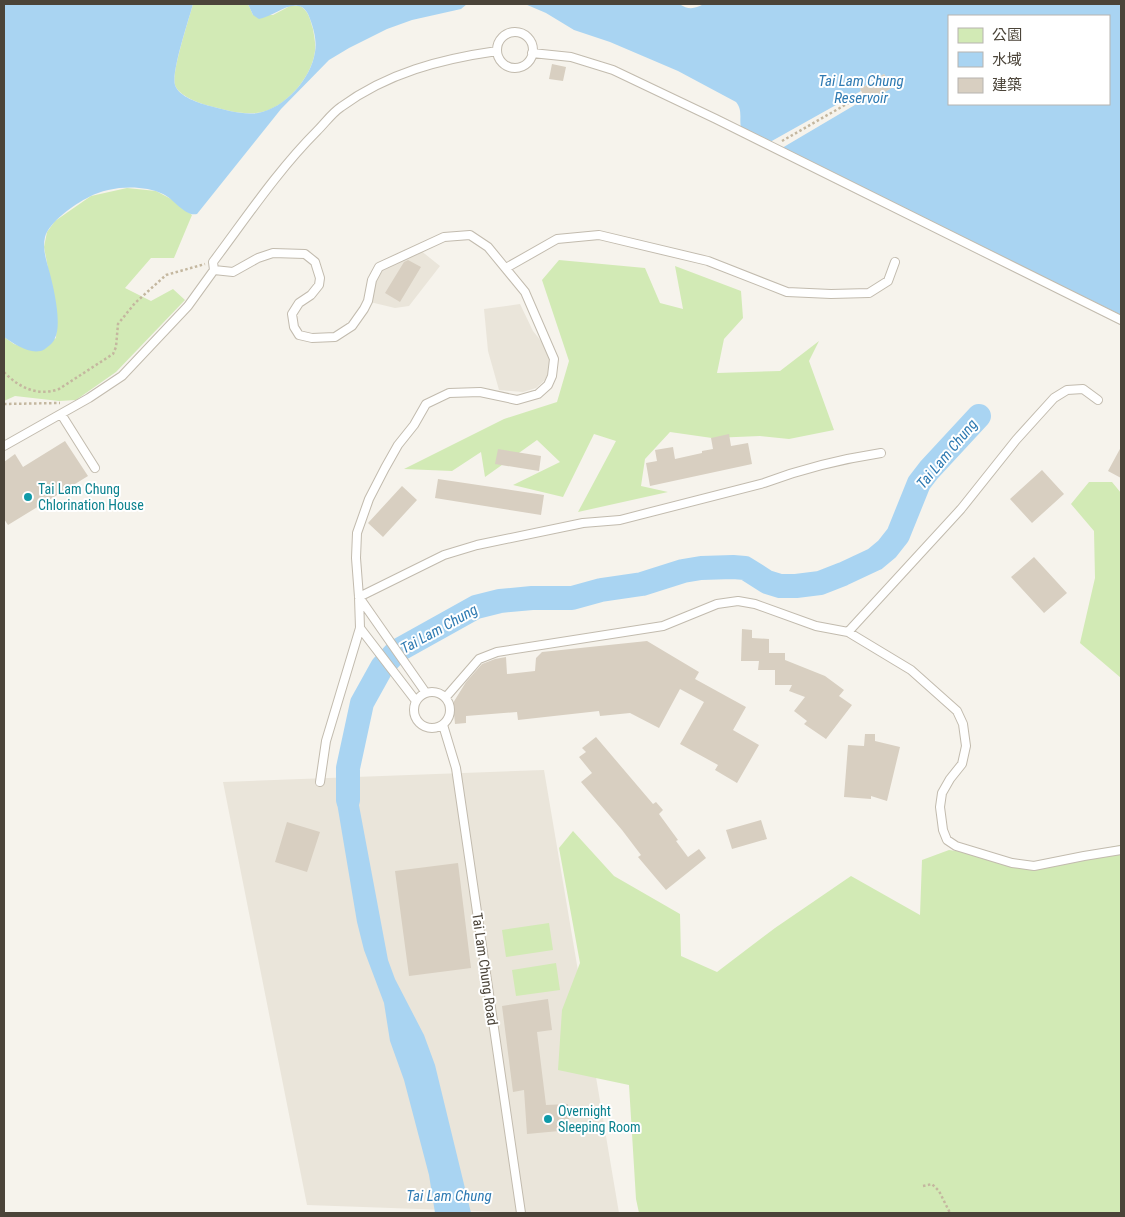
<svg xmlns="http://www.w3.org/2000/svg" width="1125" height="1217" font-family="'Roboto Condensed','Noto Sans TC',sans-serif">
	<rect width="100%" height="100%" fill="#f6f3ec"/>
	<path fill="#eae5da" d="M 420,250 L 440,266 L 409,306 L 395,308 L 370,302 L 373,282 L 380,272 Z
		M 520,304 L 533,331 L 545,346 L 550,355 L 550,369 L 545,380 L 536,388 L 523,392 L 499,390 L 488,351 L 484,309 Z
		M 544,770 L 619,1213 L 532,1213 L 307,1205 L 223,782 Z"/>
	<path fill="#d2eab5" d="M 193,4 L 248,4 L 253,15 L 273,15 L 290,6 L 300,6 C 309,11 310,20 313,29 C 314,36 316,44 315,51 C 312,76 289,103 266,111 C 246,117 226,110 206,105 C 197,102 179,96 175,85 C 171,73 189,19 193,4 Z
		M 127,188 L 156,191 L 173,200 L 192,215 L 174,258 L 151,258 L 125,288 L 151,301 L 173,289 L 185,300 L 116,372 L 76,400 L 59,401 L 15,396 L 4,401 L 4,337 L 14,344 L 34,351 L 56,338 L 57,316 L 44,247 L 47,232 L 55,221 L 91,196 Z
		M 559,260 L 645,268 L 660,303 L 683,309 L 675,266 L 741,291 L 743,318 L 724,339 L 717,373 L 780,371 L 819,341 L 809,361 L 834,430 L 789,439 L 760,436 L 712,438 L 670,432 L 645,459 L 641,486 L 668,492 L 578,512 L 616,441 L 594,434 L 563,497 L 513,485 L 560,462 L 537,440 L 485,477 L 481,452 L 452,471 L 404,469 L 504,419 L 557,402 L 569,361 L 542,280 Z
		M 1089,482 L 1112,482 L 1121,493 L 1121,678 L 1080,643 L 1095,578 L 1094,531 L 1071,504 Z
		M 573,831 L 614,876 L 680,914 L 681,956 L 717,972 L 775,928 L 851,876 L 920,915 L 922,860 L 949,850 L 1034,862 L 1121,845 L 1121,1213 L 639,1213 L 636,1199 L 629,1085 L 558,1070 L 562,1010 L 580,963 L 559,848 Z
		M 549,923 L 553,950 L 506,957 L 502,930 Z
		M 556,963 L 560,990 L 516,996 L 512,970 Z"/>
	<path fill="#a9d4f2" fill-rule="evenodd" d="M 4,4 L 193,4 C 189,19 171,72 175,85 C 179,97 199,103 210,106 C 225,110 242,115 258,113 C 285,108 311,79 315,52 C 317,42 314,29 310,19 C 308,13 305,7 298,6 C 285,4 272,17 259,19 L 253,15 L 248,4 L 467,4 L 461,9 L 412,20 L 387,29 L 349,48 L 329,60 L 281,109 L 197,214 C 185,217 174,199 163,194 C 142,184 109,186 89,197 C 75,204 49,222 45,237 C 42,250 47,262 50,274 C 54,289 62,324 55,338 C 54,342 49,346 45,349 C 33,357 14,344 4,337 Z
		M 525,4 L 679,4 C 689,10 694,9 704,4 L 1121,4 L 1121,315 L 741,128 C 739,119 743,110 736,102 L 678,71 L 610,42 L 574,30 L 546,13 ZM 949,16 L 1109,16 L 1109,104 L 949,104 Z
		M 348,768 L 355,784 L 388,960 L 395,979 L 424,1035 L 435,1065 L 471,1213 L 435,1213 L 429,1175 L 404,1080 L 390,1041 L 384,1003 L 364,950 L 357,922 L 337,803 C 338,790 340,778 348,768 Z"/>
	<path fill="#f6f3ec" d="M 884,74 L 893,87 L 868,102 L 865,99 L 782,148 L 770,142 L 861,91 L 860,89 Z"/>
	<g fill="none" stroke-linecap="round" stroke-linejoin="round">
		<path stroke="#a9d4f2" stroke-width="24" d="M 348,800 L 348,768 L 362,703 L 382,667 L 397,651 L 476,607 L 500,601 L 532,598 L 572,598 L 601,590 L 642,584 L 683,571 L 701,568 L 733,567 L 745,568 L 767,582 L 780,586 L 796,586 L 820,583 L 843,574 L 875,559 L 887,549 L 898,535 L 919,483 L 929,470 L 979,416"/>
	</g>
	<path fill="#d8cfc1" d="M 552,64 L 566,67 L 563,81 L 549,79 Z
		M 884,74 L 893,87 L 868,103 L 860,89 Z
		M 408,260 L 421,267 L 400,302 L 385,293 L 404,262 Z
		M 729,434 L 731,446 L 748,443 L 752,464 L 650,486 L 646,463 L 657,461 L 655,450 L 673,447 L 675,459 L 702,453 L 702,451 L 713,449 L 711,438 Z
		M 65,441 L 88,476 L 8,525 L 4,519 L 4,462 L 15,454 L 23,467 Z
		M 1121,447 L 1121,478 L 1108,471 Z
		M 498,449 L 541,456 L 539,471 L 495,464 Z
		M 1042,470 L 1064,494 L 1032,523 L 1010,499 Z
		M 438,479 L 544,495 L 541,515 L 435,498 Z
		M 402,486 L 417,500 L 383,537 L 368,523 Z
		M 1034,557 L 1067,593 L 1044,613 L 1011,577 Z
		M 742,629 L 752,630 L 752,638 L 769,639 L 769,653 L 785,653 L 785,660 L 825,676 L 844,690 L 839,696 L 852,705 L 826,739 L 804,724 L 807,721 L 794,711 L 805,697 L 789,691 L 792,685 L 775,685 L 775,670 L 758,670 L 759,661 L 741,661 Z
		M 647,641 L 699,672 L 695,679 L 746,707 L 733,730 L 759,745 L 737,783 L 715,770 L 718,765 L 680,744 L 704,702 L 680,689 L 659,728 L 630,713 L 600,716 L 599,711 L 518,720 L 517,712 L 466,716 L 466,723 L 455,724 L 453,703 L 466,682 L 482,664 L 495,659 L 506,657 L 507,674 L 535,671 L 536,658 L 542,652 Z
		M 865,734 L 875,734 L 875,741 L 900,747 L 887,801 L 871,796 L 871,799 L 844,797 L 848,745 L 864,746 Z
		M 596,737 L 653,804 L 656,802 L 663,810 L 659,814 L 678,840 L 676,841 L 688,857 L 699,849 L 706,858 L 666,890 L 638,857 L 641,855 L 622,830 L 581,782 L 592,773 L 579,757 L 586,752 L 582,748 Z
		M 761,820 L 767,839 L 732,849 L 726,830 Z
		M 287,822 L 320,832 L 307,872 L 275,862 Z
		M 458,863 L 471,968 L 409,976 L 395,871 Z
		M 548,999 L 552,1030 L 537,1032 L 546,1105 L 568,1104 L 570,1130 L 527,1134 L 524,1090 L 513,1092 L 502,1006 Z"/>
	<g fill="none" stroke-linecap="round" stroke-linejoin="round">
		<g stroke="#c2bbae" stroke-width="10">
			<path id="service" d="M497 50a18 18 0 1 1 36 0a18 18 0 1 1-36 0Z
				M 532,53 L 571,57 L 613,70 L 716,119 L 1121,320
				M 506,268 L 557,239 L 599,235 L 708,261 L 787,292 L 831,294 L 869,293 L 888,281 L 895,262
				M 214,270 L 233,272 L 258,258 L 273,253 L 305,254 L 315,262 L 320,278 L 319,285 L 311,295 L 299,303 L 292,314 L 294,327 L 299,335 L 312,338 L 335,337 L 352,326 L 364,309 L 368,301 L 372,280 L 379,267 L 444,237 L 470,235 L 488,247 L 525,292 L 554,359 L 552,376 L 548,385 L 538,394 L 517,400 L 480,392 L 449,393 L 426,404 L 414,425 L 398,445 L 385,468 L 369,499 L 357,533 L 356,558 L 359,597 L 360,628 L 326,741 L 320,782
				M 61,414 L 95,468
				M 4,446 L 89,398 L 122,376 L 188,306 L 214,270 L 213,262 C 246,218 278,170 317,131 C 325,123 332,113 341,107 C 387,73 441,59 497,51
				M 360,628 L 416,701
				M 848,632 L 961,509 L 1016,440 L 1054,398 L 1067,390 L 1083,389 L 1098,400
				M414 710a18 18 0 1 1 36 0a18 18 0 1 1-36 0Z
				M 426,693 L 359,597 L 444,555 L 477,545 L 583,523 L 620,520 L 764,483 C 801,469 842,459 881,453
				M 446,697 L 479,659 L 497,652 L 663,626 L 717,604 L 738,601 L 755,604 L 816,626 L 848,632 L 911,670 L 957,711 L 963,724 L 966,746 L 962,764 L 950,779 L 942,793 L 940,807 L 943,830 L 947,840 L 956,846 L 1012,863 L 1034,866 L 1084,856 L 1121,850
				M 443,725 L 456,768 L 521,1213"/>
		</g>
		<path stroke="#c4b79f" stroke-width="2.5" stroke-dasharray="2.5 2.5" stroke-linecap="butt" d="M 782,141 L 859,97
			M 4,372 C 18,387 38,397 59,389 L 113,354 L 116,347 L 118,324 L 135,303 L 166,275 L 205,264
			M 4,404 L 60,403
			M 923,1186 L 932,1184 L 939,1191 L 950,1213"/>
		<use href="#service" stroke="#fff" stroke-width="8"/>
	</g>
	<g fill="#0f9aa8" stroke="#fff" stroke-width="2">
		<circle cx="28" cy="497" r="5"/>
		<circle cx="548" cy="1119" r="5"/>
	</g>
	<g text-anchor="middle" stroke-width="4" stroke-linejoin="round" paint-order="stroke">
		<g font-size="14" fill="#0d838f" stroke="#fff" text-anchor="start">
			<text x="38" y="494">Tai Lam Chung<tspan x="38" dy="16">Chlorination House</tspan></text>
			<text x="558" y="1116">Overnight<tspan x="558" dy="16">Sleeping Room</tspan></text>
		</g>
		<g font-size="14" fill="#4b4439" stroke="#fff">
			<text transform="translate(485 969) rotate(82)" y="5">Tai Lam Chung Road</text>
		</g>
		<g font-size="15" font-style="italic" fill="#2e7ab2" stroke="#fff">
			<text x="861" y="86">Tai Lam Chung<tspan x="861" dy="17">Reservoir</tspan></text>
			<text transform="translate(947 454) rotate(-50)" y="5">Tai Lam Chung</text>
			<text transform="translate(439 629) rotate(-29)" y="5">Tai Lam Chung</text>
			<text x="449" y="1201">Tai Lam Chung</text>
		</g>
	</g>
	<rect width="1125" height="1217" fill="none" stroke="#4b4439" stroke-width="10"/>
	<rect x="948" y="15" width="162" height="90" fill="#ffffff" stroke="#b7b4b0"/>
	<rect x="958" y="28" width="25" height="15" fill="#d2eab5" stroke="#b7b4b0"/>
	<text x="992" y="40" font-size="15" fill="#4b4439">公園</text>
	<rect x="958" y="52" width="25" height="15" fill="#a9d4f2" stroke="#b7b4b0"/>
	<text x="992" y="65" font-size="15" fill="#4b4439">水域</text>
	<rect x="958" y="78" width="25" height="15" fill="#d8cfc1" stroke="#b7b4b0"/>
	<text x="992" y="90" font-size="15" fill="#4b4439">建築</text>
</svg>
